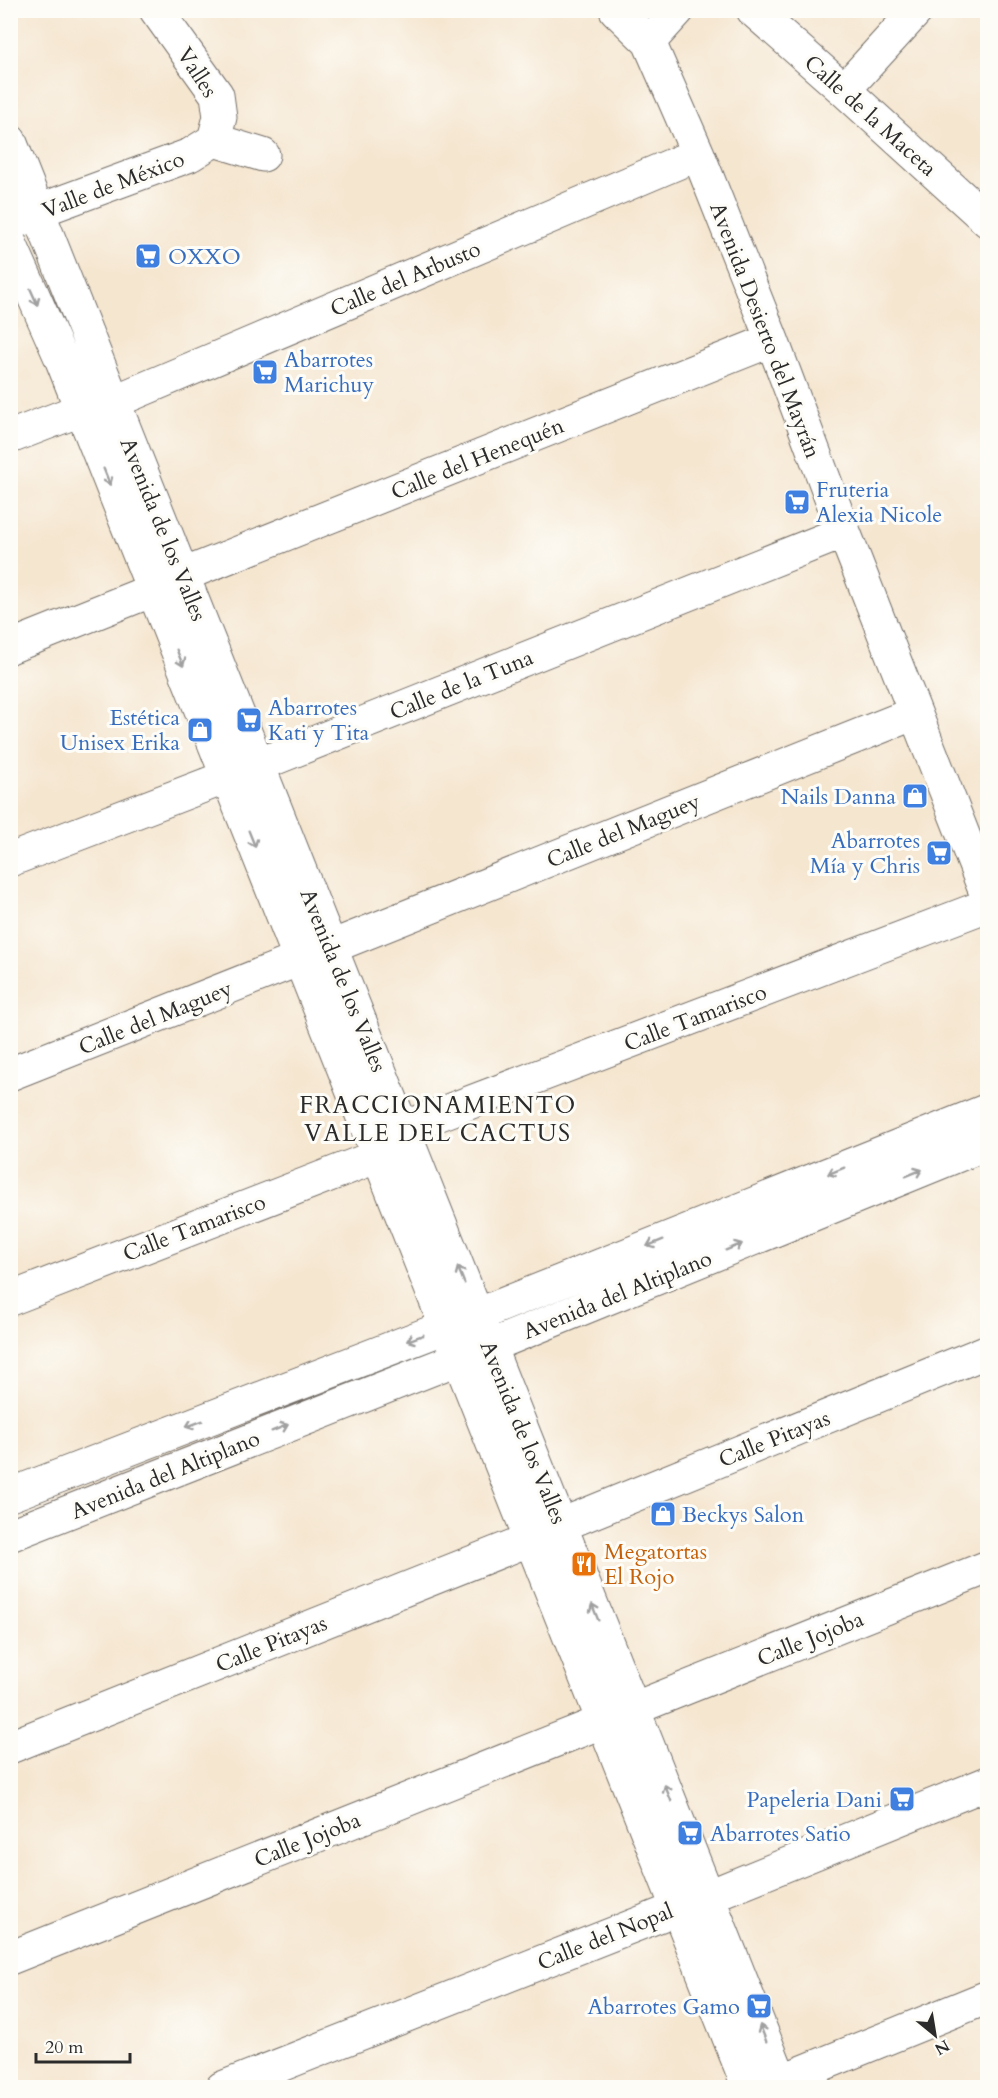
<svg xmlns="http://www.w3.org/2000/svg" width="998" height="2098" font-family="Cardo,serif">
	<rect width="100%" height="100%" fill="#fdfcf7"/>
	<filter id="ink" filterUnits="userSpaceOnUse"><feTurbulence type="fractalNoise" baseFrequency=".0167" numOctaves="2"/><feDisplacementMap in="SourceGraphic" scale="12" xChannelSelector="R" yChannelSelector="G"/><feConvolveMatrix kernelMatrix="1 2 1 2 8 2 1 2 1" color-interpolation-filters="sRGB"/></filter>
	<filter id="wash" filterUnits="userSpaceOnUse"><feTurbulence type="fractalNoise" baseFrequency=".008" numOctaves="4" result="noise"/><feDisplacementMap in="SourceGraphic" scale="24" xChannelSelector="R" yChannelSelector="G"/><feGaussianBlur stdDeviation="1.35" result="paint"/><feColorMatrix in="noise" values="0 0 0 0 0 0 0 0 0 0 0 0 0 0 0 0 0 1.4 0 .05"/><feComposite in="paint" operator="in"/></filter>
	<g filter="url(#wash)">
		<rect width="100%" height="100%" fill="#f5e6d0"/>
	</g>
	<g filter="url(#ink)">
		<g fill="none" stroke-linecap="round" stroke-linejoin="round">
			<g stroke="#726c65" stroke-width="35">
				<path id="minor" d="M 156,10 L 217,95 L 220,117 L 214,140
					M 616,10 L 649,42 L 698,154 L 772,340 L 844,532 L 988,898
					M 753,10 L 844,90 L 988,221
					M 649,42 L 678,10
					M 844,90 L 917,10
					M 214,140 L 263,155
					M 10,141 L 784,2088
					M 20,220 L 38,211 L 190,155 L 214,140
					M 10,243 L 61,358 L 749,2088
					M 113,402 L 698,154
					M 10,437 L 80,410
					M 183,575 L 772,340
					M 10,647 L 153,590
					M 10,860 L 258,765 L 844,532
					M 331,947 L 915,713
					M 10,1074 L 300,959
					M 403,1128 L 988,905
					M 10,1299 L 378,1156
					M 10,1495 L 477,1315 L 988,1110
					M 561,1525 L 988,1351
					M 10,1535 L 490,1346 L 988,1143
					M 633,1709 L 988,1567
					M 10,1747 L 531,1539
					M 10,1958 L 604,1721
					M 781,2081 L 988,1997
					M 222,2088 L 709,1896 L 988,1783"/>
			</g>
			<use href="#minor" stroke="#fff" stroke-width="33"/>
		</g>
		<defs><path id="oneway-shaft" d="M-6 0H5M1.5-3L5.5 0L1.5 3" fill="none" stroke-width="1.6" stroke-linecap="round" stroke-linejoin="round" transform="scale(1.5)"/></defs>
		<g stroke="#a0a0a0">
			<use href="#oneway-shaft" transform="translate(34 297) rotate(66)"/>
			<use href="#oneway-shaft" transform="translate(107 477) rotate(68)"/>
			<use href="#oneway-shaft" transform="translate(180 658) rotate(68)"/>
			<use href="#oneway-shaft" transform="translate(252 839) rotate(68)"/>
			<use href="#oneway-shaft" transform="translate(836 1171) rotate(158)"/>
			<use href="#oneway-shaft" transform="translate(914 1173) rotate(-22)"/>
			<use href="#oneway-shaft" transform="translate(655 1243) rotate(158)"/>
			<use href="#oneway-shaft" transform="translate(734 1247) rotate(-22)"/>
			<use href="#oneway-shaft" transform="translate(461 1275) rotate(-112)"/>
			<use href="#oneway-shaft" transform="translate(415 1338) rotate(159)"/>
			<use href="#oneway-shaft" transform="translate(194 1424) rotate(159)"/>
			<use href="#oneway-shaft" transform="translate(280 1428) rotate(-22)"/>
			<use href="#oneway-shaft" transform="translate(595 1612) rotate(-112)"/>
			<use href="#oneway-shaft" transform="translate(668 1793) rotate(-112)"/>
			<use href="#oneway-shaft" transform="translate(763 2033) rotate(-111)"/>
		</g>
	</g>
	<defs>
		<g id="supermarket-square" transform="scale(1.35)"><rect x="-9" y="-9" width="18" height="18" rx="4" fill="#3f7fe0" stroke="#fdfcf7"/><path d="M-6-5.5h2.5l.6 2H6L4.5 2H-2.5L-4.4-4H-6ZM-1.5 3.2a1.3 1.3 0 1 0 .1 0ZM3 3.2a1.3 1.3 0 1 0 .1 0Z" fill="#fff"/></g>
		<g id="shop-square" transform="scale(1.35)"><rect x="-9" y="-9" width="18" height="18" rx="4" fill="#3f7fe0" stroke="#fdfcf7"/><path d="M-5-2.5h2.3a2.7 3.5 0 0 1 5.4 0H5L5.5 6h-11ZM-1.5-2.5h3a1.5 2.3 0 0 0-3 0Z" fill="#fff"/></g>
		<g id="restaurant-square" transform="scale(1.35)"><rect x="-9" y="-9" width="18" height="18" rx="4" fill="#e8710a" stroke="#fdfcf7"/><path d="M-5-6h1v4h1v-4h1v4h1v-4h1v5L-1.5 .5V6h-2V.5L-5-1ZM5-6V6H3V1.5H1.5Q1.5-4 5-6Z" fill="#fff"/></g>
	</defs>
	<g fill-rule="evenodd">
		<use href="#supermarket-square" x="148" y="256"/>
		<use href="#supermarket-square" x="265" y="372"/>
		<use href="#supermarket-square" x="797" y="502"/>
		<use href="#supermarket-square" x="249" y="720"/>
		<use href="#shop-square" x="200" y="730"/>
		<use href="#shop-square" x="915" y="796"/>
		<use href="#supermarket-square" x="939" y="853"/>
		<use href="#shop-square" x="663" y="1514"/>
		<use href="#restaurant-square" x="584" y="1564"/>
		<use href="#supermarket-square" x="902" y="1799"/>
		<use href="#supermarket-square" x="690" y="1833"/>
		<use href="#supermarket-square" x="759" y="2006"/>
	</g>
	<g text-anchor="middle" stroke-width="6" stroke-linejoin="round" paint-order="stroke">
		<g font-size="22" fill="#2b2b2b" stroke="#fdfcf7">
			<text transform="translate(198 72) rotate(57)" y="8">Valles</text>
			<text transform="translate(871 115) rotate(42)" y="8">Calle de la Maceta</text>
			<text transform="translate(113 184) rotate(-21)" y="8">Valle de México</text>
			<text transform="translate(405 278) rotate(-23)" y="8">Calle del Arbusto</text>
			<text transform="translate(766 330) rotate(69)" y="8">Avenida Desierto del Mayrán</text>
			<text transform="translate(477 458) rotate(-22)" y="8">Calle del Henequén</text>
			<text transform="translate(164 529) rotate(68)" y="8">Avenida de los Valles</text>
			<text transform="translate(461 684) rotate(-22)" y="8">Calle de la Tuna</text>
			<text transform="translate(623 830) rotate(-22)" y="8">Calle del Maguey</text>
			<text transform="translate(344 980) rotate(68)" y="8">Avenida de los Valles</text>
			<text transform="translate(155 1017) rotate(-22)" y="8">Calle del Maguey</text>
			<text transform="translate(695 1017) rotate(-21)" y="8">Calle Tamarisco</text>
			<text transform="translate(194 1227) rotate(-21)" y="8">Calle Tamarisco</text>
			<text transform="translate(617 1294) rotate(-22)" y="8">Avenida del Altiplano</text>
			<text transform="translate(524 1432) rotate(68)" y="8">Avenida de los Valles</text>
			<text transform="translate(774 1438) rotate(-22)" y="8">Calle Pitayas</text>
			<text transform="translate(165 1474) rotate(-22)" y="8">Avenida del Altiplano</text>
			<text transform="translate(810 1638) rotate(-22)" y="8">Calle Jojoba</text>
			<text transform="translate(271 1643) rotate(-22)" y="8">Calle Pitayas</text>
			<text transform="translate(307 1839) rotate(-22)" y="8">Calle Jojoba</text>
			<text transform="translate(605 1936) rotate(-22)" y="8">Calle del Nopal</text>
		</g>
		<g font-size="22" fill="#366cbe" stroke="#fdfcf7" text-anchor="start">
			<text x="168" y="264">OXXO</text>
			<text x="284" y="367">Abarrotes<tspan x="284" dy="25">Marichuy</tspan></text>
			<text x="816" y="497">Fruteria<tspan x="816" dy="25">Alexia Nicole</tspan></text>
			<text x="268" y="715">Abarrotes<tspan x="268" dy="25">Kati y Tita</tspan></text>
			<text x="180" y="725" text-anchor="end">Estética<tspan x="180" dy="25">Unisex Erika</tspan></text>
			<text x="896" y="804" text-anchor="end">Nails Danna</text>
			<text x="920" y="848" text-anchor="end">Abarrotes<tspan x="920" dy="25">Mía y Chris</tspan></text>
			<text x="682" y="1522">Beckys Salon</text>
			<text x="882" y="1807" text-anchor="end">Papeleria Dani</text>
			<text x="710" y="1841">Abarrotes Satio</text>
			<text x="740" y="2014" text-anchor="end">Abarrotes Gamo</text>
		</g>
		<g font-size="22" fill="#c56008" stroke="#fdfcf7" text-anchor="start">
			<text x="604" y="1559">Megatortas<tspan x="604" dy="25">El Rojo</tspan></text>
		</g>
		<g font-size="24" letter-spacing="1.5" fill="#2b2b2b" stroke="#fdfcf7">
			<text x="438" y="1113">FRACCIONAMIENTO<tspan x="438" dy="28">VALLE DEL CACTUS</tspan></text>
		</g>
	</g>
	<rect width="998" height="2098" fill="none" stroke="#fdfcf7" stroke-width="36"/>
	<g transform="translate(935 2035) rotate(150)" stroke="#fdfcf7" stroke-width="4.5" paint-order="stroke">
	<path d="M0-4.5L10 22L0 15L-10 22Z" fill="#2b2b2b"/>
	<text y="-9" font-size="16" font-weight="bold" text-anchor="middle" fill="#2b2b2b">N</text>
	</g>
	<path d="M36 2053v9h94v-9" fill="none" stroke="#2b2b2b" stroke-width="3"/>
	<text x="45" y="2053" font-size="18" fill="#2b2b2b" stroke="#fdfcf7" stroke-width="4.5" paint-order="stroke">20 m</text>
</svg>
